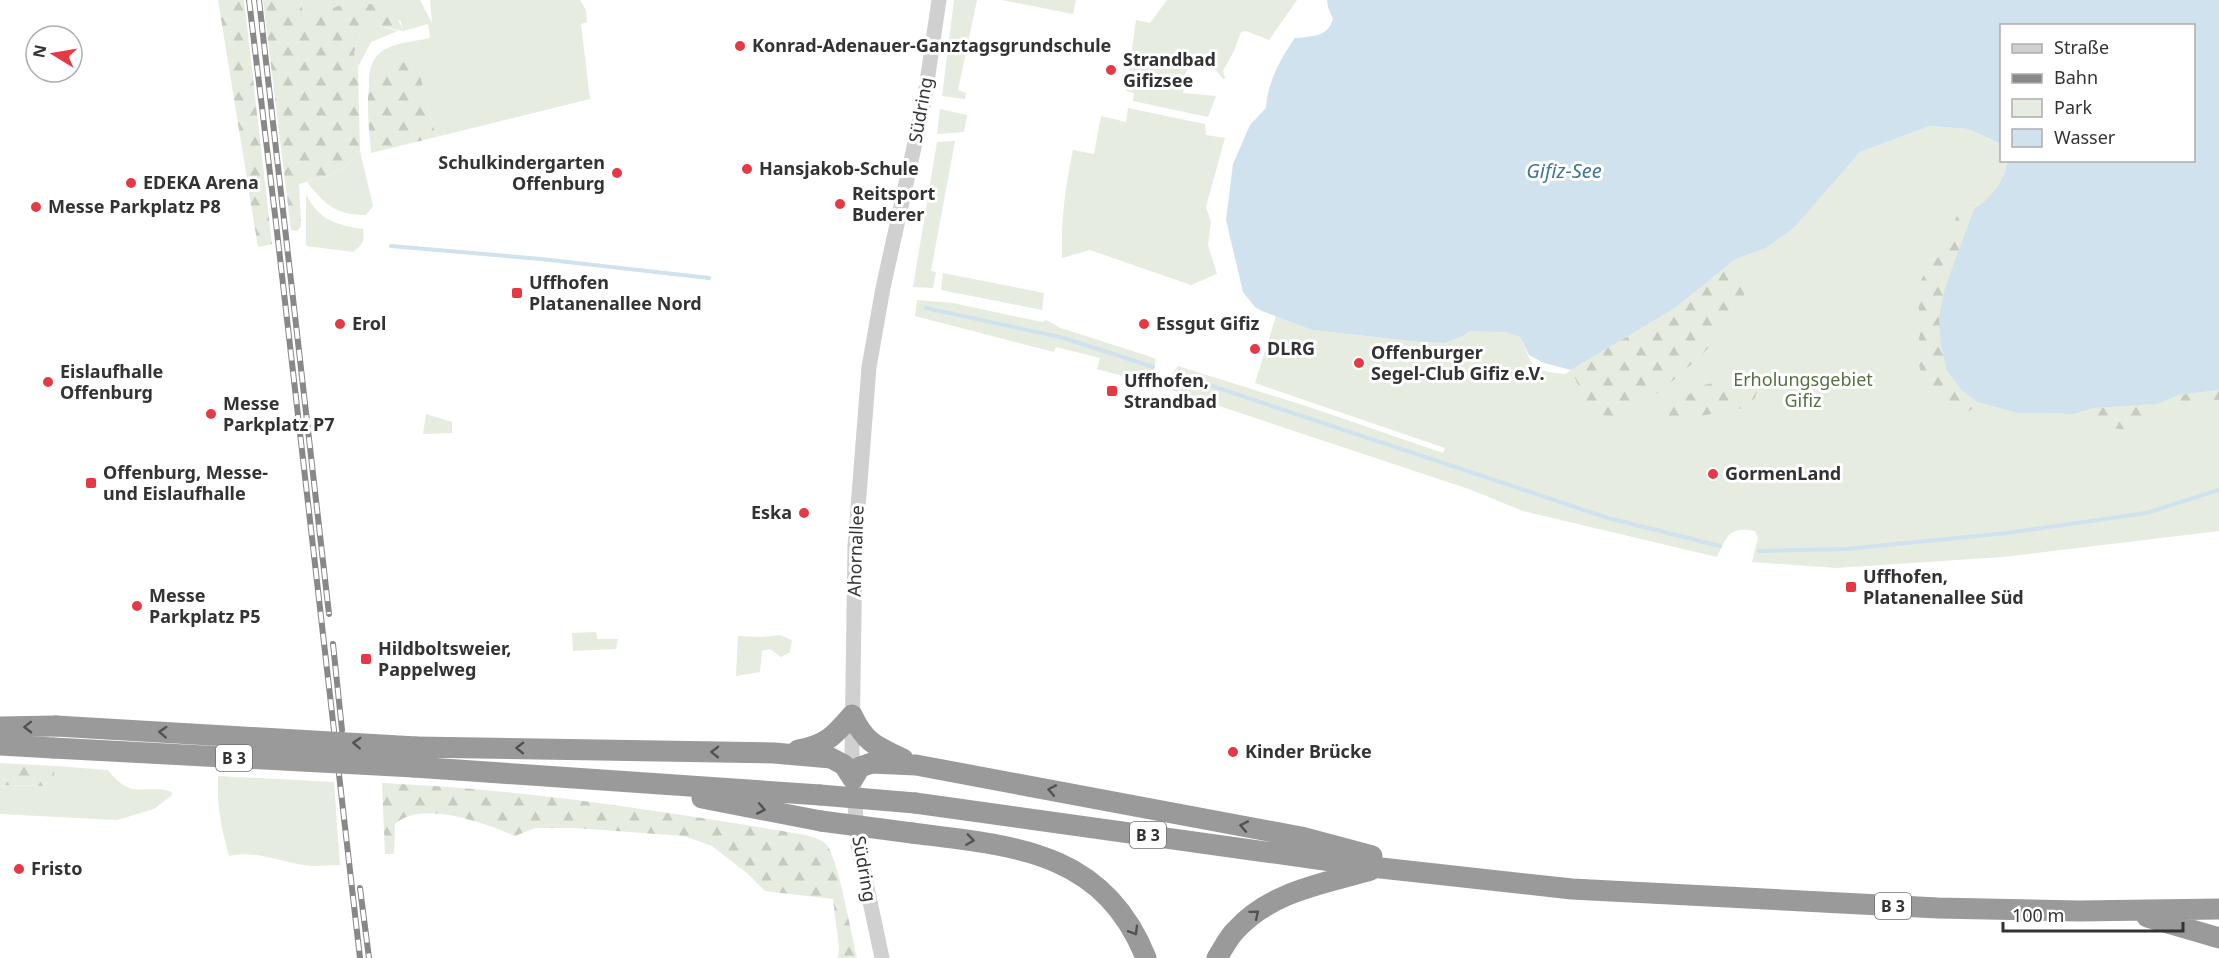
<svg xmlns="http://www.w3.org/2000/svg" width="2219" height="958" font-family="'Noto Sans',sans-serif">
	<defs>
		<pattern id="forest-firs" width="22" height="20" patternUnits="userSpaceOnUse" patternTransform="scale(1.5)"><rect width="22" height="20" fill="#e6ecdf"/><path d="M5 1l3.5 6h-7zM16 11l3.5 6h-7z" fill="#c6cbc0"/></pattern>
	</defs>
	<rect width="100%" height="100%" fill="#fff"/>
	<path fill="#e6ecdf" d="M 301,0 L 420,0 L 432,23 L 430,0 L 580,0 L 586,10 L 587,22 L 581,24 L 590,99 L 436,137 L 418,67 L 374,73 L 369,86 C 368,43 397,45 430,38 L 428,24 L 403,31 L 401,21 L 349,3 L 313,17 L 303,14 Z
		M 954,0 L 977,0 L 958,90 L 966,93 L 965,99 L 942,96 Z
		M 1002,0 L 1076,0 L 1073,14 Z
		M 1167,0 L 1297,0 L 1269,40 L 1246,31 L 1241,32 L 1234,51 L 1223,71 L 1225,78 L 1223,79 L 1215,69 L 1191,64 L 1185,74 L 1183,93 L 1216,96 L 1208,117 L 1133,101 L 1134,93 L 1126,91 L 1136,20 L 1150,23 Z
		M 375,25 L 398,31 L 371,42 L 358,67 L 354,53 L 361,31 Z
		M 1128,108 L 1205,124 L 1206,135 L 1225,138 L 1206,207 L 1211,222 L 1208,245 L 1217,274 L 1191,285 L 1090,250 L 1062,258 C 1061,218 1065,189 1073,150 L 1094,154 L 1101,116 L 1126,122 Z
		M 940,109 L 967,115 L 964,132 L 937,134 Z
		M 1930,126 L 1968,129 L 1999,143 L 2001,147 L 2002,160 L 2007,161 C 2006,180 1990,199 1974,209 L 1977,402 L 2017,413 L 2074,414 L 2094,408 L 2157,404 L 2179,395 L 2219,390 L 2219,531 L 2003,557 L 1836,568 L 1752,562 L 1758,538 L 1755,531 C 1729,526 1727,536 1717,557 L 1523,511 L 1469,489 L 1168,389 L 1172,374 L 1178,366 L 1309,407 L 1443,453 L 1445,448 L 1255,383 L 1276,316 L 1312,330 L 1419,342 L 1445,343 L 1463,336 L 1470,331 L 1478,330 L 1505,332 L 1520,337 C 1535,368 1527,370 1565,374 L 1675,308 L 1734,260 L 1766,248 L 1794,228 L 1860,152 Z
		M 955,141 L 931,271 L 936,272 L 933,288 L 913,287 L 937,142 Z
		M 360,151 L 373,206 L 366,215 C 336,215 325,205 307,182 C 334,174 342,173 360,151 Z
		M 306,194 C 318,220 337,225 363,229 C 365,240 363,245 353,252 L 306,246 Z
		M 943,273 L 1044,293 L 1042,310 L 941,290 Z
		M 917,300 L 953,303 L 1042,322 L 1046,320 L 1061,328 L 1148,356 L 1156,359 L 1152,384 L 1097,369 L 1100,358 L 1056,347 L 1054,352 L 915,316 Z
		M 426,414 L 452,422 L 452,433 L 423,434 Z
		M 596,632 L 597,639 L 618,639 L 616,649 L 573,651 L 572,633 Z
		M 780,635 L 792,640 L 790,652 L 781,657 L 770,649 L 762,651 L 760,672 L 736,676 L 738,636 L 763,637 Z
		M 55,766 L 108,770 C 134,803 142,782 172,792 L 171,796 L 154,809 L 117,820 L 0,814 L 0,785 L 43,786 L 54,777 Z
		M 218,776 L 334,782 L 340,865 C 331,865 321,866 312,866 C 285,864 256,849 229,856 C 221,827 217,806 218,776 Z"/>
	<path fill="url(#forest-firs)" d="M 218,0 L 244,0 L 272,244 L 258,247 Z
		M 263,0 L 301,0 L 303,14 L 313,17 C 324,13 337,5 349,3 C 370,0 398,10 403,31 L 375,25 L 361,31 L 354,53 L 358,67 L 360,151 C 340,176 328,175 299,184 L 301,226 L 297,231 L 291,230 Z
		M 399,62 L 414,63 L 418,67 L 436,137 L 371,153 C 370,134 363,89 374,73 C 379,65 390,64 399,62 Z
		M 1971,205 L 1974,209 L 1945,288 L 1961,389 L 1977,402 L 1971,410 L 1963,413 C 1940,402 1916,378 1917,350 C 1918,341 1921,332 1921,323 C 1921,311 1914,298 1918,287 C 1923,271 1939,260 1946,245 C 1956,226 1949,217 1971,205 Z
		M 1729,264 L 1746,290 C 1732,331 1696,361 1664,388 C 1652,397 1637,411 1622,415 C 1610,418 1602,415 1591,411 L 1571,370 L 1675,308 Z
		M 1735,378 L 1753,384 L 1757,391 L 1755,398 L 1743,408 L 1664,423 L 1656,419 L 1654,413 L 1656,410 L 1680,400 L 1704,385 Z
		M 2219,390 L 2219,400 C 2201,399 2180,400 2164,408 C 2151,415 2144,428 2128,429 C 2115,430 2100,426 2087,423 L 2083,412 L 2094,408 L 2157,404 L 2179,395 Z
		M 0,763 L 55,766 L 54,777 L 43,786 L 0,785 Z
		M 382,783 C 523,789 661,811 800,834 C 808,836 820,838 826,844 C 838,857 852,937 857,958 L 838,958 L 839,948 L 833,899 L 765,891 L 748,874 L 712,846 L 684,836 L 575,828 L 535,828 L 515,836 C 487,824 422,799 395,824 L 394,854 L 385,854 Z"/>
	<path fill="#cfe2ee" d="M 1327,0 L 2219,0 L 2219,390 L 2179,395 L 2157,404 L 2094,408 L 2074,414 L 2017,413 L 1977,402 L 1961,389 L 1947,371 L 1941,346 L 1939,318 L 1945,288 L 1974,209 C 1990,199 2006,180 2007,161 L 2194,160 L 2194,26 L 2002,26 L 2001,147 L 1999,143 L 1968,129 L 1930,126 L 1860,152 L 1794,228 L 1766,248 L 1734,260 L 1675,308 L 1571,370 L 1544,363 L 1529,355 L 1520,337 L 1505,332 L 1470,331 L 1463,336 L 1445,343 L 1419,342 L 1312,330 L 1262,311 L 1255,307 L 1243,292 L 1226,220 L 1233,164 L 1250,125 L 1266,108 C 1267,84 1281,57 1295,38 C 1312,36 1327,38 1333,19 L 1328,7 Z"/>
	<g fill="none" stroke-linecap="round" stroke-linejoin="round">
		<path stroke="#cfe2ee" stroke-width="4" d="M 391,246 L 541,259 L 709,278
			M 926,308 L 1064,338 L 1153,367
			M 1176,374 L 1608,518 L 1720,546
			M 1759,551 L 1846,549 L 2007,533 L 2146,513 L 2219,490"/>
		<path stroke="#d0d0d0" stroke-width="15" d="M 882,958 L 858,845 L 854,792 L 852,752 L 855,546 L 869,367 L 883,288 L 924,102 L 939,0"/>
		<path stroke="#9a9a9a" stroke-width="21" d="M 0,727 L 56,726
			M 0,745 L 53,748
			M 416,747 L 774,753 L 831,758 L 844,765 L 853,779 L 860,767 L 872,763 L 916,765 L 1301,837 L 1372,856
			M 798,750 C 826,745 834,736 852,715 C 866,744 876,746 903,759
			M 414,767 L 820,795
			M 702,798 L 821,821
			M 915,803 L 1381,868 L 1572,889 L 1938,908 L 2079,911 L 2219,909
			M 912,833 C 1013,846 1103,850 1146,958
			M 2147,917 L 2219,938
			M 1217,958 C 1223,949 1228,938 1235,931 C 1271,891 1323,884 1371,870"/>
		<g stroke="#888" stroke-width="6">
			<path id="rail" d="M 249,0 L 276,223 L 360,958
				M 259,0 L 329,614
				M 333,644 L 342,730
				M 360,888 L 369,958"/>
		</g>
		<use href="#rail" stroke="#fff" stroke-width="4" stroke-dasharray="11" stroke-linecap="butt"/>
		<path stroke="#9a9a9a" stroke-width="21" d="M 56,726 L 416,747
			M 53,748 L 414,767
			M 820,795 L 915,803
			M 821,821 L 912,833"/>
	</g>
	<defs><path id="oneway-chevron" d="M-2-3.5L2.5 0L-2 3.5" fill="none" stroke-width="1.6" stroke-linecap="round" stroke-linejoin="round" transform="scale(1.5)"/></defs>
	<g stroke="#525252">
		<use href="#oneway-chevron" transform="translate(28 727) rotate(179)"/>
		<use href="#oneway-chevron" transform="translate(163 732) rotate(-177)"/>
		<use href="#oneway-chevron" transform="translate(357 743) rotate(-177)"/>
		<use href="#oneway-chevron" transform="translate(520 748) rotate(-179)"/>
		<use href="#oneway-chevron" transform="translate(715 752) rotate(-179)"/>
		<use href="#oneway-chevron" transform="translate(1052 790) rotate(-169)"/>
		<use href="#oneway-chevron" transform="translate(761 809) rotate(11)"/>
		<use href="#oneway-chevron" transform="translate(1244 826) rotate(-169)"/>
		<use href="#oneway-chevron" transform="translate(970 840) rotate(8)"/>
		<use href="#oneway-chevron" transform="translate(1255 914) rotate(-40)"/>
		<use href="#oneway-chevron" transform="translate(1134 931) rotate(59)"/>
	</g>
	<g fill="#e63946" stroke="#fff" stroke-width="2">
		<circle cx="740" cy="46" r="6"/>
		<circle cx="1111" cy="70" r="6"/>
		<circle cx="747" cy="169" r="6"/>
		<circle cx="617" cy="173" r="6"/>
		<circle cx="131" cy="183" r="6"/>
		<circle cx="840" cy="204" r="6"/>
		<circle cx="36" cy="207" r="6"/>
		<rect x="511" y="287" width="12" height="12" rx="3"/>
		<circle cx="340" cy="324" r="6"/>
		<circle cx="1144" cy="324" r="6"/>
		<circle cx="1255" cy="349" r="6"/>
		<circle cx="1359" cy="363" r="6"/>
		<circle cx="48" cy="382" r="6"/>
		<rect x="1106" y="385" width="12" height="12" rx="3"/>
		<circle cx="211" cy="414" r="6"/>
		<circle cx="1713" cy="474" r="6"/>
		<rect x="85" y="477" width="12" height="12" rx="3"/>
		<circle cx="804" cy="513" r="6"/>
		<rect x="1845" y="581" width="12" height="12" rx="3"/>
		<circle cx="137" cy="606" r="6"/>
		<rect x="360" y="653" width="12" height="12" rx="3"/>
		<circle cx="1233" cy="752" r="6"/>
		<circle cx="19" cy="869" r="6"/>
	</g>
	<g text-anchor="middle" stroke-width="6" stroke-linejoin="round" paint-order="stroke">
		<g fill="#fff" stroke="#707070" stroke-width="1.5">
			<rect x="216" y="745" width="36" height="26" rx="4.5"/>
			<rect x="1130" y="822" width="36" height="26" rx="4.5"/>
			<rect x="1875" y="893" width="36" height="26" rx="4.5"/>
		</g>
		<g font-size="16" font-weight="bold" fill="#333">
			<text x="234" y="764">B 3</text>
			<text x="1148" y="841">B 3</text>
			<text x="1893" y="912">B 3</text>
		</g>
		<g font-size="18" font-weight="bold" fill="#333" stroke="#fff" text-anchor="start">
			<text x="752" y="52">Konrad-Adenauer-Ganztagsgrundschule</text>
			<text x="1123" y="66">Strandbad<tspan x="1123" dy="21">Gifizsee</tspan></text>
			<text x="605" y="169" text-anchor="end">Schulkindergarten<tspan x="605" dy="21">Offenburg</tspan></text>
			<text x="759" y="175">Hansjakob-Schule</text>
			<text x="143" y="189">EDEKA Arena</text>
			<text x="852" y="200">Reitsport<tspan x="852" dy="21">Buderer</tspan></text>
			<text x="48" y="213">Messe Parkplatz P8</text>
			<text x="529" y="289">Uffhofen<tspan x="529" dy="21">Platanenallee Nord</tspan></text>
			<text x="352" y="330">Erol</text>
			<text x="1156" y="330">Essgut Gifiz</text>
			<text x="1267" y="355">DLRG</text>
			<text x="1371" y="359">Offenburger<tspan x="1371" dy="21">Segel-Club Gifiz e.V.</tspan></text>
			<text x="60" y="378">Eislaufhalle<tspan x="60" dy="21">Offenburg</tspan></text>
			<text x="1124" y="387">Uffhofen,<tspan x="1124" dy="21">Strandbad</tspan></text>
			<text x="223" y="410">Messe<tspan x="223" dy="21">Parkplatz P7</tspan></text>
			<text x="103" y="479">Offenburg, Messe-<tspan x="103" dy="21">und Eislaufhalle</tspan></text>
			<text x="1725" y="480">GormenLand</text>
			<text x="792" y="519" text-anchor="end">Eska</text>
			<text x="1863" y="583">Uffhofen,<tspan x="1863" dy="21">Platanenallee Süd</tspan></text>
			<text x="149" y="602">Messe<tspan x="149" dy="21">Parkplatz P5</tspan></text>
			<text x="378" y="655">Hildboltsweier,<tspan x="378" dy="21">Pappelweg</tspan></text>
			<text x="1245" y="758">Kinder Brücke</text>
			<text x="31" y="875">Fristo</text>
		</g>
		<g font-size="18" fill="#333" stroke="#fff">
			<text transform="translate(921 110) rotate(-80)" y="6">Südring</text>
			<text transform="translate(856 551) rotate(-88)" y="6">Ahornallee</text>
			<text transform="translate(864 869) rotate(80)" y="6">Südring</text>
		</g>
		<g font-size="18" fill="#56703f" stroke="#fff">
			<text x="1803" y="386">Erholungsgebiet<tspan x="1803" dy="21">Gifiz</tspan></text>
		</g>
		<g font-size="20" font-style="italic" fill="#3f7597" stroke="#fff">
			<text x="1564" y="178">Gifiz-See</text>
		</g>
	</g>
	<rect x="2000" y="24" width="195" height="138" fill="#ffffff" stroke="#adadad" stroke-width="1.5"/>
	<rect x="2012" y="44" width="30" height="9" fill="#d0d0d0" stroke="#adadad" stroke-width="1.5"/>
	<text x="2054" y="54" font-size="18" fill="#333333">Straße</text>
	<rect x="2012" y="74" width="30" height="9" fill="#888888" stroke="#adadad" stroke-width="1.5"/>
	<text x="2054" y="84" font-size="18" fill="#333333">Bahn</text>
	<rect x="2012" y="99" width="30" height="18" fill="#e6ecdf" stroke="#adadad" stroke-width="1.5"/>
	<text x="2054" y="114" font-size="18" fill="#333333">Park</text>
	<rect x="2012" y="129" width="30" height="18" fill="#cfe2ee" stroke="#adadad" stroke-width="1.5"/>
	<text x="2054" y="144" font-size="18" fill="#333333">Wasser</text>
	<g transform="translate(54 54) rotate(281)"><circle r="28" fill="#ffffff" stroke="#adadad" stroke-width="1.5"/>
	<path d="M0-4.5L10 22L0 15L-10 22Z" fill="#e63946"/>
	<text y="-9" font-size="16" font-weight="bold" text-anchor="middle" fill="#333333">N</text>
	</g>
	<path d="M2003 922v9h180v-9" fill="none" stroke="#333333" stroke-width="3"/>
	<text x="2012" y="922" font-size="18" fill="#333333" stroke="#ffffff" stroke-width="4.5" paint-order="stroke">100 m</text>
</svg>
